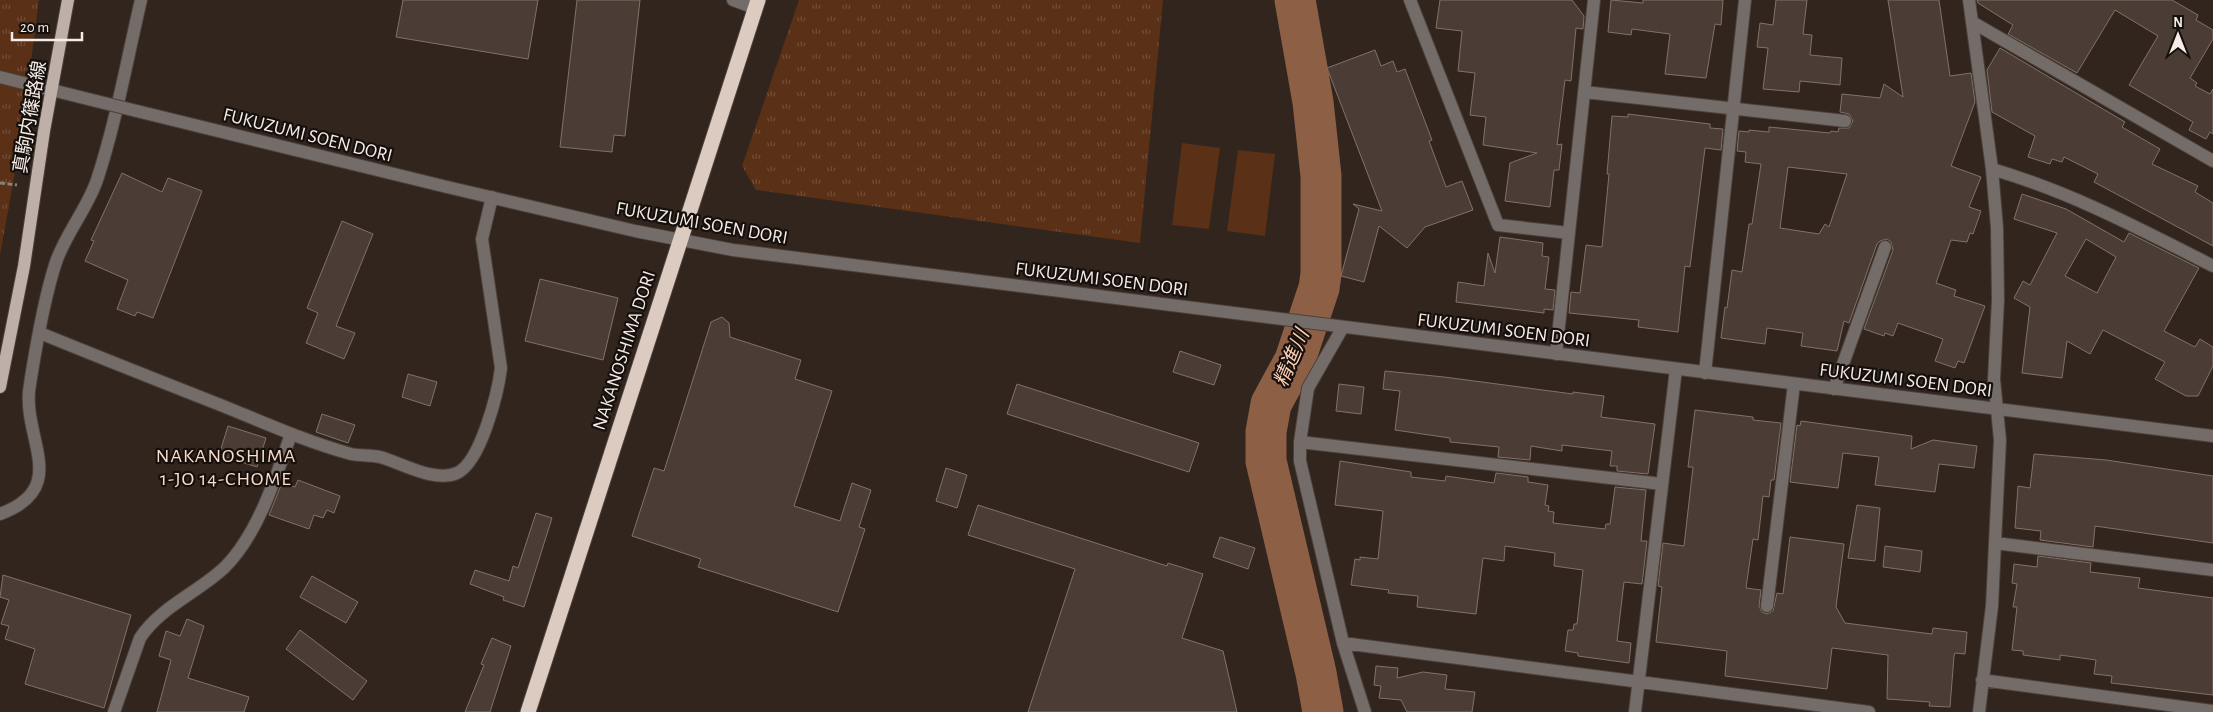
<svg xmlns="http://www.w3.org/2000/svg" width="2213" height="712" font-family="'Alegreya Sans','Noto Sans JP',sans-serif">
	<defs>
		<pattern id="park-tufts" width="24" height="20" patternUnits="userSpaceOnUse" patternTransform="scale(1.25)"><rect width="24" height="20" fill="#5a3016"/><path d="M3 7l-1-3M5 7V3M7 7l1-3M15 17l-1-3M17 17v-4M19 17l1-3" fill="none" stroke="#724e38"/></pattern>
	</defs>
	<rect width="100%" height="100%" fill="#32251e"/>
	<path fill="url(#park-tufts)" d="M 0,0 L 39,0 L 21,139 L 0,255 Z
		M 799,0 L 1163,0 L 1140,243 L 756,190 L 742,166 Z"/>
	<path fill="#5a3016" d="M 1182,143 L 1220,148 L 1209,229 L 1172,225 Z
		M 1238,150 L 1275,154 L 1265,236 L 1227,231 Z"/>
	<g fill="none" stroke-linecap="round" stroke-linejoin="round">
		<path stroke="#8d5f44" stroke-width="41" d="M 1295,0 L 1313,102 L 1321,176 L 1321,274 L 1319,288 L 1295,360 L 1271,404 L 1266,432 L 1266,461 L 1316,673 L 1323,712"/>
	</g>
	<path fill="#4b3d35" stroke="#817269" fill-rule="evenodd" d="M 403,0 L 538,0 L 528,59 L 396,37 Z
		M 577,0 L 640,0 L 625,136 L 614,135 L 612,152 L 560,147 Z
		M 1440,0 L 1572,0 L 1584,16 L 1583,29 L 1576,28 L 1571,81 L 1565,80 L 1557,145 L 1562,144 L 1559,170 L 1554,170 L 1550,207 L 1505,201 L 1510,163 L 1537,153 L 1483,145 L 1486,117 L 1470,115 L 1475,73 L 1458,71 L 1462,31 L 1436,28 Z
		M 1611,0 L 1643,3 L 1643,0 L 1723,0 L 1721,25 L 1715,24 L 1706,78 L 1665,74 L 1670,34 L 1632,29 L 1631,35 L 1608,32 Z
		M 1776,0 L 1807,0 L 1803,34 L 1812,35 L 1810,55 L 1842,58 L 1840,85 L 1800,81 L 1799,92 L 1763,89 L 1768,48 L 1757,47 L 1760,23 L 1773,25 Z
		M 1888,0 L 1939,0 L 1950,76 L 1971,73 L 1975,102 L 1951,166 L 1981,177 L 1969,207 L 1981,211 L 1973,234 L 1970,233 L 1967,242 L 1951,240 L 1936,283 L 1956,290 L 1954,296 L 1985,306 L 1964,363 L 1958,361 L 1955,368 L 1935,361 L 1943,339 L 1898,323 L 1893,336 L 1885,333 L 1884,336 L 1864,329 L 1893,250 L 1891,242 L 1887,239 L 1880,241 L 1877,244 L 1849,323 L 1844,321 L 1837,351 L 1801,346 L 1803,333 L 1767,328 L 1765,344 L 1721,338 L 1725,307 L 1727,308 L 1732,270 L 1742,272 L 1749,224 L 1752,224 L 1761,164 L 1745,162 L 1746,152 L 1737,151 L 1739,131 L 1749,132 L 1749,130 L 1769,132 L 1769,127 L 1830,133 L 1831,131 L 1838,132 L 1839,128 L 1849,128 L 1853,121 L 1849,114 L 1840,112 L 1842,94 L 1880,98 L 1884,84 L 1903,97 ZM 1788,167 L 1847,174 L 1829,227 L 1825,224 L 1819,234 L 1780,228 Z
		M 1977,0 L 2172,0 L 2198,15 L 2196,20 L 2213,30 L 2213,39 L 2190,78 L 2197,83 L 2195,86 L 2210,94 L 2213,89 L 2213,134 L 2210,132 L 2206,139 L 2189,130 L 2193,122 L 2129,85 L 2158,36 L 2115,10 L 2077,73 L 2008,34 L 2013,25 L 1978,3 Z
		M 2000,48 L 2125,122 L 2122,127 L 2160,149 L 2152,164 L 2198,186 L 2195,192 L 2213,203 L 2213,246 L 2094,182 L 2098,174 L 2064,157 L 2062,162 L 2052,159 L 2050,164 L 2028,157 L 2035,136 L 1992,112 L 1987,70 Z
		M 1375,50 L 1381,66 L 1393,61 L 1397,72 L 1405,69 L 1432,140 L 1429,141 L 1446,187 L 1462,181 L 1473,210 L 1425,227 L 1407,248 L 1379,226 L 1364,282 L 1341,276 L 1359,209 L 1353,204 L 1382,211 L 1327,68 Z
		M 1628,114 L 1710,124 L 1710,128 L 1723,129 L 1721,150 L 1705,148 L 1690,267 L 1685,266 L 1678,332 L 1638,327 L 1639,320 L 1569,313 L 1571,292 L 1580,293 L 1586,245 L 1602,247 L 1609,174 L 1607,174 L 1612,116 L 1628,117 Z
		M 122,173 L 162,192 L 168,178 L 202,191 L 153,318 L 137,312 L 135,316 L 117,309 L 128,280 L 85,261 L 94,241 L 91,240 Z
		M 2022,194 L 2066,209 L 2124,242 L 2129,233 L 2199,268 L 2164,331 L 2195,347 L 2200,339 L 2213,347 L 2213,366 L 2198,396 L 2186,396 L 2155,379 L 2165,362 L 2103,330 L 2090,354 L 2067,341 L 2062,378 L 2022,373 L 2030,307 L 2014,298 L 2023,281 L 2030,285 L 2057,233 L 2014,219 ZM 2086,239 L 2116,257 L 2097,293 L 2065,276 Z
		M 342,221 L 373,234 L 336,326 L 355,333 L 344,359 L 306,343 L 318,313 L 307,308 Z
		M 1500,237 L 1543,243 L 1542,256 L 1549,257 L 1545,289 L 1555,290 L 1553,310 L 1544,309 L 1544,313 L 1456,302 L 1458,282 L 1484,286 L 1488,253 L 1495,273 Z
		M 540,279 L 618,298 L 603,360 L 525,341 Z
		M 722,317 L 729,323 L 730,337 L 801,360 L 795,379 L 832,391 L 794,506 L 840,521 L 852,483 L 871,490 L 859,527 L 865,529 L 838,612 L 698,567 L 701,559 L 632,536 L 654,468 L 664,471 L 711,322 Z
		M 1180,351 L 1221,365 L 1214,385 L 1173,372 Z
		M 1385,371 L 1444,377 L 1573,394 L 1573,392 L 1604,396 L 1601,417 L 1655,424 L 1648,474 L 1617,471 L 1617,466 L 1610,466 L 1612,451 L 1562,445 L 1562,451 L 1531,446 L 1530,460 L 1498,457 L 1499,447 L 1450,442 L 1450,438 L 1395,430 L 1400,391 L 1383,389 Z
		M 408,374 L 437,382 L 430,406 L 402,397 Z
		M 1017,384 L 1199,443 L 1189,472 L 1007,414 Z
		M 1339,384 L 1364,387 L 1361,414 L 1336,411 Z
		M 1695,410 L 1753,417 L 1753,420 L 1781,423 L 1774,480 L 1771,480 L 1769,497 L 1763,496 L 1758,540 L 1753,539 L 1746,588 L 1761,590 L 1759,606 L 1762,612 L 1767,614 L 1773,611 L 1777,593 L 1783,594 L 1790,537 L 1844,544 L 1836,607 L 1845,623 L 1932,634 L 1933,628 L 1967,632 L 1965,654 L 1955,653 L 1954,656 L 1950,707 L 1929,706 L 1930,702 L 1887,699 L 1888,655 L 1832,648 L 1827,689 L 1725,676 L 1727,651 L 1656,642 L 1662,587 L 1658,586 L 1663,543 L 1684,546 L 1693,467 L 1688,467 Z
		M 322,414 L 355,425 L 348,443 L 316,432 Z
		M 1801,421 L 1912,436 L 1911,449 L 1933,440 L 1977,446 L 1974,468 L 1939,464 L 1935,492 L 1875,485 L 1879,457 L 1843,453 L 1838,488 L 1790,482 L 1797,425 L 1800,426 Z
		M 228,426 L 266,438 L 257,467 L 219,455 Z
		M 2034,454 L 2106,460 L 2213,476 L 2213,543 L 2095,526 L 2093,547 L 2040,540 L 2041,531 L 2015,528 L 2018,486 L 2030,488 Z
		M 1340,461 L 1411,472 L 1411,477 L 1445,481 L 1446,476 L 1494,483 L 1496,473 L 1528,477 L 1528,482 L 1548,485 L 1545,505 L 1549,506 L 1548,511 L 1554,512 L 1553,523 L 1605,529 L 1606,524 L 1610,524 L 1615,487 L 1646,490 L 1641,541 L 1647,541 L 1642,584 L 1624,582 L 1617,641 L 1631,643 L 1629,663 L 1578,656 L 1578,653 L 1565,651 L 1568,630 L 1573,630 L 1574,624 L 1577,624 L 1583,570 L 1554,566 L 1555,553 L 1505,546 L 1504,561 L 1483,558 L 1476,614 L 1417,607 L 1418,596 L 1388,593 L 1389,590 L 1351,585 L 1355,559 L 1360,560 L 1360,557 L 1378,559 L 1383,511 L 1335,505 Z
		M 946,468 L 967,475 L 957,508 L 936,501 Z
		M 298,480 L 340,496 L 334,513 L 327,510 L 323,518 L 314,515 L 309,529 L 269,515 L 282,483 L 295,487 Z
		M 978,505 L 1167,566 L 1168,563 L 1203,574 L 1182,638 L 1223,651 L 1237,712 L 1028,712 L 1075,569 L 968,535 Z
		M 1857,505 L 1880,508 L 1875,561 L 1848,558 Z
		M 536,513 L 552,518 L 524,607 L 503,600 L 504,597 L 470,584 L 475,570 L 509,581 L 513,566 L 518,568 Z
		M 1220,537 L 1255,548 L 1248,569 L 1213,557 Z
		M 1885,546 L 1922,551 L 1920,572 L 1883,567 Z
		M 2038,556 L 2091,563 L 2090,572 L 2140,578 L 2138,588 L 2213,598 L 2213,695 L 2111,683 L 2112,676 L 2094,674 L 2096,660 L 2060,655 L 2060,660 L 2023,655 L 2023,651 L 2012,650 L 2017,607 L 2013,607 L 2017,584 L 2012,583 L 2014,564 L 2037,567 Z
		M 3,575 L 131,615 L 104,708 L 25,684 L 35,649 L 5,639 L 9,626 L 1,624 L 9,600 L 0,597 Z
		M 312,576 L 358,602 L 346,623 L 300,597 Z
		M 187,619 L 204,626 L 188,678 L 249,697 L 244,712 L 157,712 L 171,660 L 159,656 L 166,631 L 180,636 Z
		M 300,630 L 367,681 L 353,700 L 286,649 Z
		M 492,638 L 511,646 L 490,712 L 465,712 L 484,665 L 481,664 Z
		M 1376,666 L 1398,668 L 1397,678 L 1423,672 L 1447,675 L 1445,689 L 1475,692 L 1472,712 L 1407,712 L 1401,700 L 1379,698 L 1381,686 L 1374,685 Z"/>
	<g fill="none" stroke-linecap="round" stroke-linejoin="round">
		<g stroke="#4d413a" stroke-width="14">
			<path id="minor" d="M 733,0 L 755,8
				M 1410,0 L 1498,225 L 1569,233
				M 1969,0 L 1992,169 L 1997,228 L 1998,300 L 1994,379 L 2000,440 L 1995,543 L 1992,606 L 1979,712
				M 1972,22 L 2213,161
				M 0,77 L 96,101
				M 1584,92 L 1845,121
				M 1992,169 C 2073,193 2138,228 2213,266
				M 447,187 L 635,231 L 733,250 L 2213,436
				M 1343,327 L 1308,388 L 1300,442 L 1300,461 L 1343,643 L 1365,712
				M 40,333 C 101,358 162,382 223,406 C 265,423 307,442 351,454 C 360,456 371,455 380,457 C 402,463 434,483 457,473 C 481,462 498,392 501,368 L 482,239 L 492,197
				M 1556,354 L 1594,0
				M 1705,373 L 1745,0
				M 1834,389 L 1885,247
				M 1300,442 L 1662,484
				M 0,514 C 73,487 20,437 30,384 C 36,346 44,298 56,262 C 66,233 87,209 97,180 C 116,122 127,60 141,0
				M 1995,543 L 2213,570
				M 1767,606 L 1794,384
				M 1343,643 L 1869,712
				M 1982,680 L 2213,711
				M 114,712 L 140,638 C 160,607 199,592 225,567 C 258,534 276,477 291,434
				M 1635,712 L 1676,369"/>
		</g>
		<g stroke="#4d413a" stroke-width="14">
			<path id="major" d="M 0,387 L 24,266 L 44,131 L 68,0"/>
		</g>
		<g stroke="#4d413a" stroke-width="17">
			<path id="highway" d="M 528,712 L 758,0"/>
		</g>
		<path stroke="#8a7f79" stroke-width="3" stroke-dasharray="5 2.5" stroke-linecap="butt" d="M 0,183 L 17,185"/>
		<use href="#minor" stroke="#736c68" stroke-width="12"/>
		<use href="#major" stroke="#beb0a8" stroke-width="12"/>
		<use href="#highway" stroke="#dccbc1" stroke-width="15"/>
		<g stroke="#4d413a" stroke-width="14" stroke-linecap="butt">
			<path id="minor-bridge" d="M 96,101 L 447,187"/>
		</g>
		<use href="#minor-bridge" stroke="#736c68" stroke-width="12"/>
	</g>
	<g text-anchor="middle" stroke-width="4.5" stroke-linejoin="round" paint-order="stroke">
		<g font-size="19" fill="#f5ece7" stroke="#16100d">
			<text transform="translate(29 117) rotate(-80)" y="7">真駒内篠路線</text>
			<text transform="translate(308 134) rotate(14)" y="7">FUKUZUMI SOEN DORI</text>
			<text transform="translate(702 222) rotate(10)" y="7">FUKUZUMI SOEN DORI</text>
			<text transform="translate(1102 278) rotate(7)" y="7">FUKUZUMI SOEN DORI</text>
			<text transform="translate(1504 329) rotate(7)" y="7">FUKUZUMI SOEN DORI</text>
			<text transform="translate(623 350) rotate(-72)" y="7">NAKANOSHIMA DORI</text>
			<text transform="translate(1906 379) rotate(7)" y="7">FUKUZUMI SOEN DORI</text>
		</g>
		<g font-size="20" font-style="italic" fill="#fccfb6" stroke="#16100d">
			<text transform="translate(1291 358) rotate(-67)" y="7">精進川</text>
		</g>
		<g font-size="20" letter-spacing="1" fill="#f9dbcb" stroke="#16100d">
			<text x="226" y="462">NAKANOSHIMA<tspan x="226" dy="23">1-JO 14-CHOME</tspan></text>
		</g>
	</g>
	<g transform="translate(2178 35)" stroke="#16100d" stroke-width="4" paint-order="stroke">
	<path d="M0-4L9 19L0 12L-9 19Z" fill="#f5ece7"/>
	<text y="-8" font-size="14" font-weight="bold" text-anchor="middle" fill="#f5ece7">N</text>
	</g>
	<path d="M12 32v8h70v-8" fill="none" stroke="#f5ece7" stroke-width="2.5"/>
	<text x="20" y="32" font-size="15" fill="#f5ece7" stroke="#16100d" stroke-width="4" paint-order="stroke">20 m</text>
</svg>
